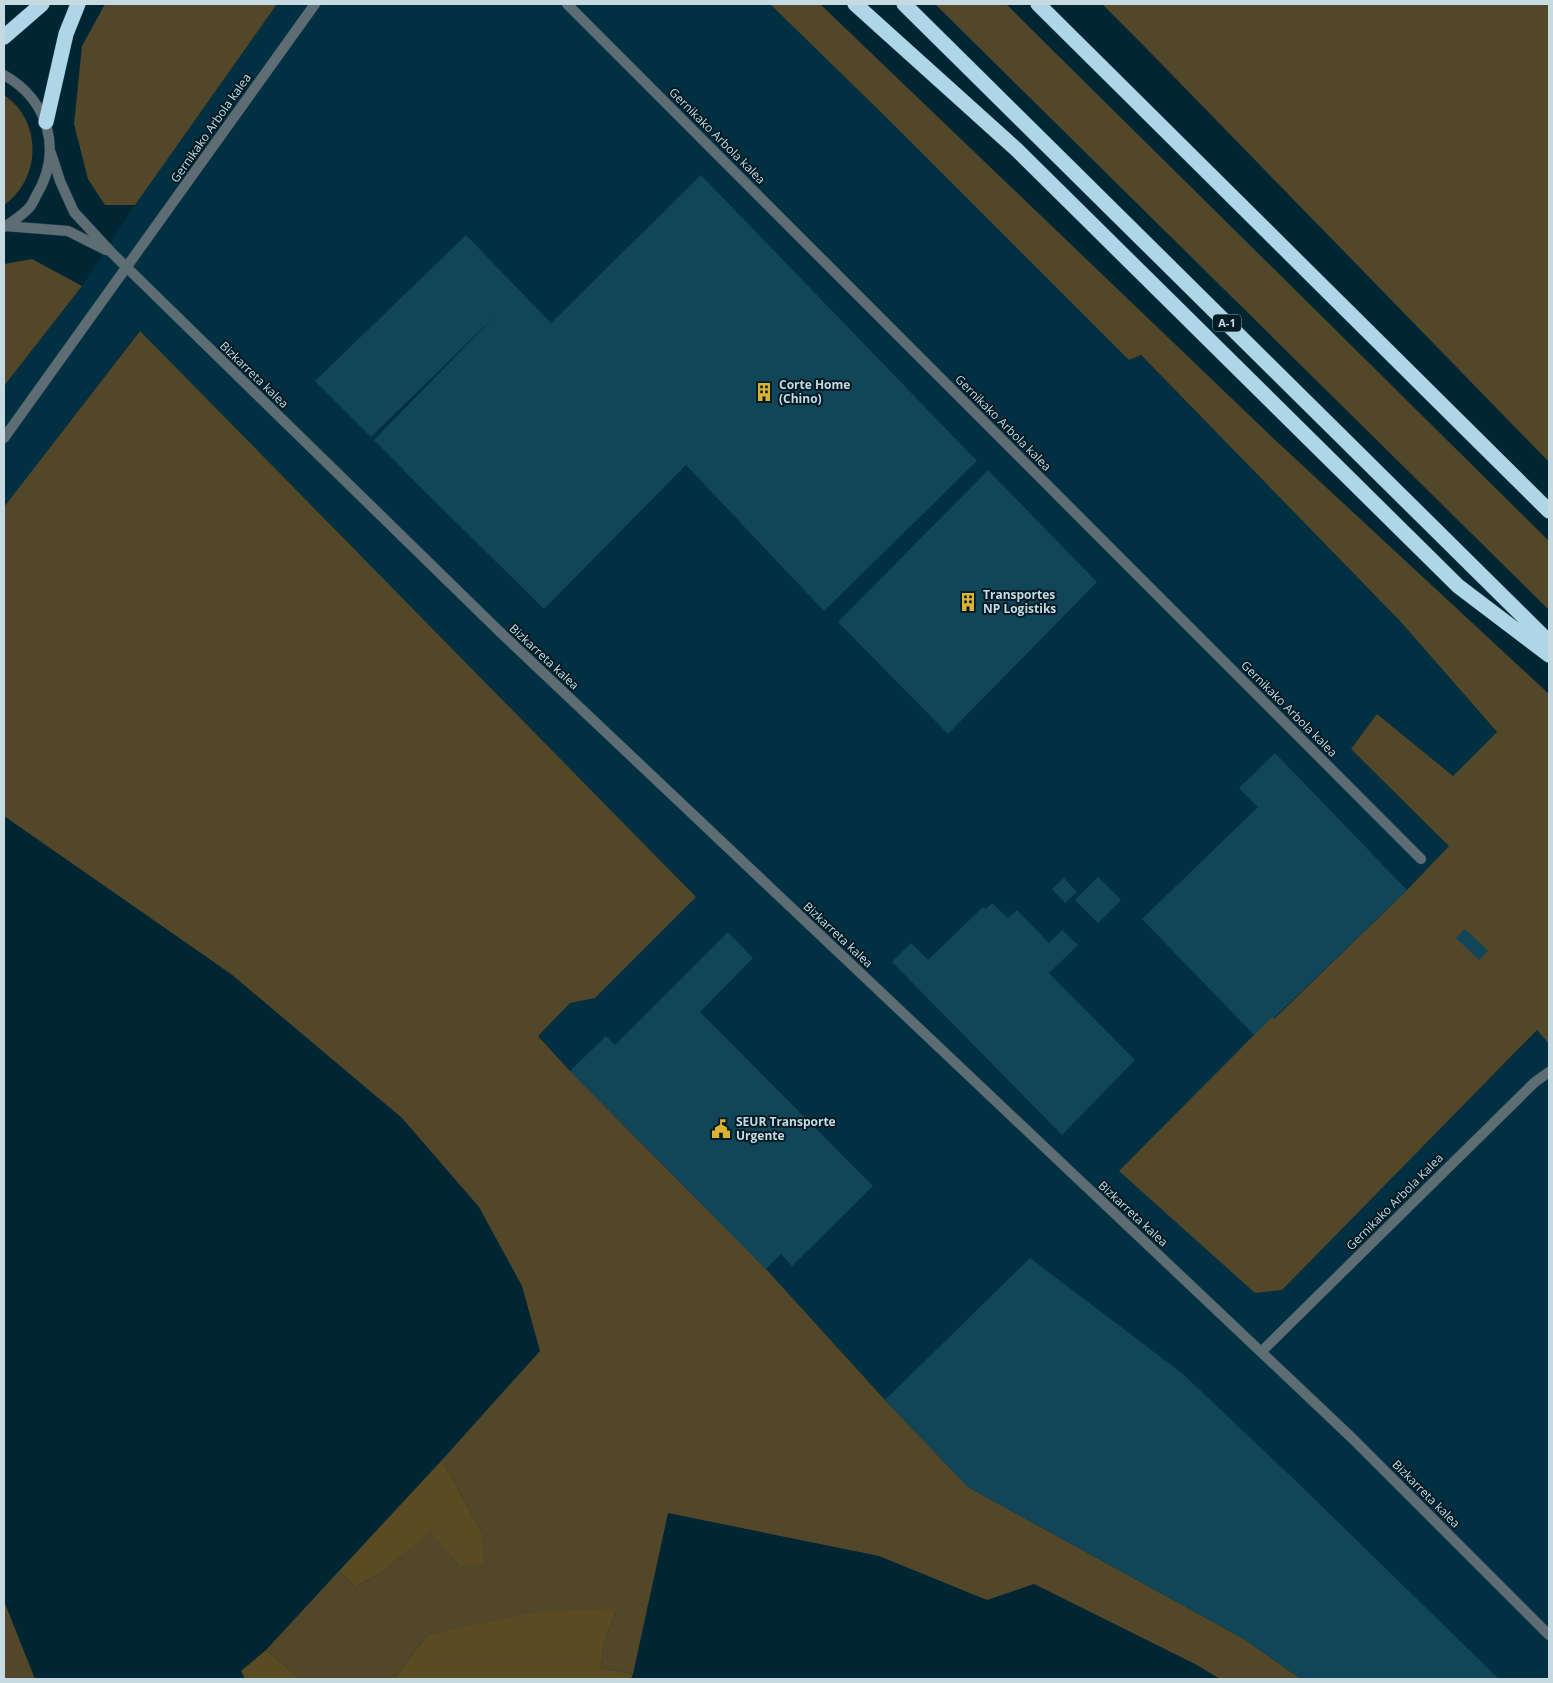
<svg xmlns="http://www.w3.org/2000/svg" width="1553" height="1683" font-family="'Open Sans',sans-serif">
	<rect width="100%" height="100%" fill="#012633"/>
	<path fill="#003041" d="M 277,4 L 770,4 L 895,126 L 1129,360 L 1140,355 L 1400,621 L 1497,733 L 1453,776 L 1377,714 L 1352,749 L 1449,846 L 1407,890 L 1273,1019 L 1272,1018 L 1281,1290 L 1538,1030 L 1549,1044 L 1549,1679 L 1301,1679 L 1244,1639 L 968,1487 L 885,1400 L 766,1269 L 570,1071 L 538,1035 L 570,1003 L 595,998 L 696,897 L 139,331 L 4,507 L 4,386 L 82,286 L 135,205 Z"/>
	<path fill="#53472a" d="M 105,4 L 277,4 L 135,205 L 105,205 L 88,179 L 74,124 L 82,46 Z
		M 770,4 L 820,4 L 1273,438 L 1549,694 L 1549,1044 L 1537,1030 L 1282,1290 L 1255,1293 L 1119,1171 L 1254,1035 L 1272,1017 L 1274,1019 L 1407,890 L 1449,846 L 1351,749 L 1377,714 L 1453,776 L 1497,732 L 1400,621 L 1141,355 L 1129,360 L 895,126 Z
		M 935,4 L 1006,4 L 1549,541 L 1549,610 Z
		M 1102,4 L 1549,4 L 1549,462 L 1144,46 Z
		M 4,95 C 43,121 41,179 4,205 Z
		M 32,259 L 82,286 L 4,386 L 4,264 Z
		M 140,331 L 696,897 L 595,998 L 570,1003 L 538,1036 L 570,1071 L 766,1269 L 885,1400 L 968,1487 L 1244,1639 L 1301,1679 L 1220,1679 L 1195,1664 L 1034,1584 L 987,1600 L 879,1556 L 668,1513 L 633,1674 L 601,1668 L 603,1647 L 617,1608 L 427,1635 L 394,1679 L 301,1679 L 266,1650 L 339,1571 L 355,1587 L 385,1570 L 430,1530 L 459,1565 L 481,1531 L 442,1460 L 540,1351 L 522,1286 L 479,1207 L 402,1118 L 231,974 L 4,816 L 4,507 Z
		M 4,1601 L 35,1679 L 4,1679 Z"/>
	<path fill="#5b4b22" d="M 442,1460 L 481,1531 L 484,1563 L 459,1565 L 430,1531 L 385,1570 L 355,1587 L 339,1571 Z
		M 617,1608 L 603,1647 L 601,1668 L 633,1674 L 631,1679 L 394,1679 L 427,1635 L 531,1613 Z
		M 266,1650 L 301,1679 L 245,1679 L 241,1671 Z"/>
	<path fill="#114658" d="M 701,175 L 977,461 L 824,611 L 686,465 L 544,609 L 404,471 L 404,470 L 374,440 L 497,314 L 371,437 L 315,381 L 466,235 L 551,323 Z
		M 988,470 L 1097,582 L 948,734 L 838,622 Z
		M 1275,753 L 1407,890 L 1273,1019 L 1272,1017 L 1254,1035 L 1142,919 L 1258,807 L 1239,788 Z
		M 1098,877 L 1121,900 L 1098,923 L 1075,900 Z
		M 1064,878 L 1077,892 L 1065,903 L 1052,889 Z
		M 992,903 L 1008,918 L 1017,910 L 1049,943 L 1062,930 L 1078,945 L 1049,973 L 1135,1060 L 1062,1135 L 892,962 L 911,943 L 928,960 L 983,907 L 986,909 Z
		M 1465,929 L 1488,951 L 1479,960 L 1456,938 Z
		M 728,932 L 753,958 L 700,1012 L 873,1186 L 792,1266 L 781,1254 L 766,1269 L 570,1071 L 606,1036 L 615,1045 Z
		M 1030,1258 L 1183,1374 L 1299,1484 L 1499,1679 L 1301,1679 L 1244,1639 L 968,1487 L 885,1400 Z"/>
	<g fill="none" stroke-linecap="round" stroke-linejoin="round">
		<g stroke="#21434f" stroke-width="11">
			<path id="minor" d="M 567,4 L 1421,859
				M 51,153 L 60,181 L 74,212 L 112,253 L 500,632 L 1352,1438 L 1549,1635
				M 5,226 L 68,231 L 106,250
				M 4,438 L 315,4
				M 1261,1352 L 1535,1082 L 1549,1072"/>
		</g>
		<g stroke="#21434f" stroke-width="11">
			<path id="tertiary" d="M 4,75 C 49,100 63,152 36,196 C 34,200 32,205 28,209 C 22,215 12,222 4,227"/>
		</g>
		<g stroke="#21434f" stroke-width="16">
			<path id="motorway" d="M 855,4 L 1017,150 L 1458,586 L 1549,655
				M 904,4 L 1549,642
				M 1038,4 L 1549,511
				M 4,37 L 42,4
				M 46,122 L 66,34 L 78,4"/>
		</g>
		<use href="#minor" stroke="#5d6d73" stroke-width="10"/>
		<use href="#tertiary" stroke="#5d6d73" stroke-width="10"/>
		<use href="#motorway" stroke="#afd6e7" stroke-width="15"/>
	</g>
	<defs>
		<g id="building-bare" transform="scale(1.5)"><path d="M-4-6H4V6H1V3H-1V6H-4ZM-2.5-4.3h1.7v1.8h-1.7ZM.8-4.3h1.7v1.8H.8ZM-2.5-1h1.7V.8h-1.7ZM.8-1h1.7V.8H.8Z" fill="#ddb133" stroke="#021c26" stroke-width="2.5" paint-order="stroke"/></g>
		<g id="civic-bare" transform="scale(1.5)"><path d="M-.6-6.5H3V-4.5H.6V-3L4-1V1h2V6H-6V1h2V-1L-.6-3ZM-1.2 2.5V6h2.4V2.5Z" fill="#ddb133" stroke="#021c26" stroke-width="2.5" paint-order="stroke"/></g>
	</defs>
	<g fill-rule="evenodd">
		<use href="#building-bare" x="764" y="392"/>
		<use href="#building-bare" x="968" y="602"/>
		<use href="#civic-bare" x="721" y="1129"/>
	</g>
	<g text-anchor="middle" stroke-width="4" stroke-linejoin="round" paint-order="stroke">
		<rect fill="#021c26" stroke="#8ca1aa" stroke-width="1" x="1213" y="314.5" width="28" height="17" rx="4"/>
		<g font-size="11" font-weight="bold" fill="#c7dae2">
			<text x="1227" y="327">A-1</text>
		</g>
		<g font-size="12" fill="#c7dae2" stroke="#021c26">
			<text transform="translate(211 128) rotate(-55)" y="4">Gernikako Arbola kalea</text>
			<text transform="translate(717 136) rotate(45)" y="4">Gernikako Arbola kalea</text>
			<text transform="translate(254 375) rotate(44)" y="4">Bizkarreta kalea</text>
			<text transform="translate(1003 423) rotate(45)" y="4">Gernikako Arbola kalea</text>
			<text transform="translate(544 657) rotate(43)" y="4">Bizkarreta kalea</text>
			<text transform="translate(1289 709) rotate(45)" y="4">Gernikako Arbola kalea</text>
			<text transform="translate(838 935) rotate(43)" y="4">Bizkarreta kalea</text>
			<text transform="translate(1395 1202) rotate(-45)" y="4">Gernikako Arbola Kalea</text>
			<text transform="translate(1133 1214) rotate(43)" y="4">Bizkarreta kalea</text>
			<text transform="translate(1426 1494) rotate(45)" y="4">Bizkarreta kalea</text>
		</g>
		<g font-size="12" font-weight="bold" fill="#c7dae2" stroke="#021c26" text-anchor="start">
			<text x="779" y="389">Corte Home<tspan x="779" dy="14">(Chino)</tspan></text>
			<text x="983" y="599">Transportes<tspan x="983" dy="14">NP Logistiks</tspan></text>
			<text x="736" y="1126">SEUR Transporte<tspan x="736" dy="14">Urgente</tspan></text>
		</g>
	</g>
	<rect width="1553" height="1683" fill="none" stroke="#c7dae2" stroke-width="10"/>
</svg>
